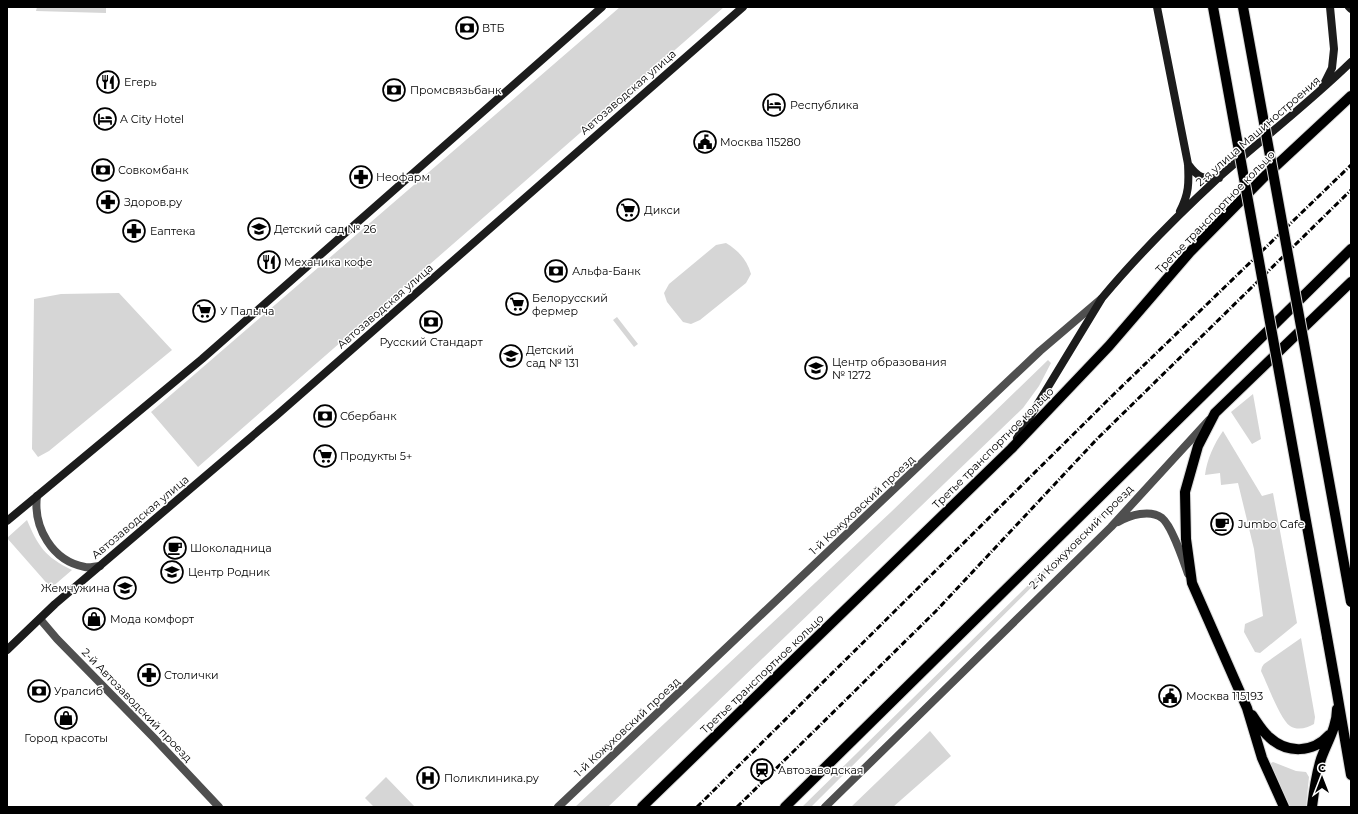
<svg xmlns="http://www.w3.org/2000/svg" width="1358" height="814" font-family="Montserrat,sans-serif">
	<rect width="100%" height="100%" fill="#fff"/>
	<path fill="#d6d6d6" d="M 37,7 L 106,7 L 106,13 L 36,11 Z
		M 620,7 L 724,7 L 198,467 L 151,412 Z
		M 726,243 C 738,250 747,260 751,274 L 746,283 L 700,320 L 691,324 L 683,322 L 667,302 L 664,293 L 669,284 L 716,245 Z
		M 119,293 L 172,350 L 49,451 L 38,457 L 32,449 L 34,299 L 61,294 Z
		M 617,317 L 638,344 L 634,347 L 613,320 Z
		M 1048,360 L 1051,363 L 1039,386 L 1023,408 L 608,807 L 575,807 L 891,512 Z
		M 1253,394 L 1261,439 L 1252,444 L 1231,412 Z
		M 1223,431 L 1262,496 L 1273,493 L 1297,623 L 1260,653 L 1255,652 L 1244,632 L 1245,624 L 1263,616 L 1254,549 L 1238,483 L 1221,485 L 1220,473 L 1205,475 C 1207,459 1214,444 1223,431 Z
		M 1122,493 L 1124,495 L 811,807 L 802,807 Z
		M 27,520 C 38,546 45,557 72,570 L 51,588 L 7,538 Z
		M 1301,638 L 1315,717 L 1314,724 C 1307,728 1298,731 1290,726 C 1280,719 1267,683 1261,671 L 1262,667 L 1264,664 Z
		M 930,731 L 951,756 L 893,807 L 851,807 Z
		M 1273,762 L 1296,771 L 1306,772 L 1309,777 L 1306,807 L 1290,807 L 1270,765 L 1271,763 Z
		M 386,777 L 415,807 L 374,807 L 365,798 Z"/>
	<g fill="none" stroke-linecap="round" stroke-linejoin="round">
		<g stroke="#dbdbdb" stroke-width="12">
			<path id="primary" d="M 1327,637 L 1337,693 L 1351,775
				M 1252,715 C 1257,722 1262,731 1269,737 C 1287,754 1313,753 1329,735
				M 642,807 L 1011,449 L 1109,346 L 1190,252 L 1265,176 L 1351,96
				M 785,807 L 1351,249
				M 1284,807 L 1262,758 L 1247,708 L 1192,583 L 1186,539 L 1185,492 L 1198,446 L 1215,413 L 1351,282
				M 1312,807 C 1314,790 1316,775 1321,759 C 1327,742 1337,727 1337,709"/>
		</g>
		<path stroke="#4f4f4f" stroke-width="8" d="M 37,496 C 33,527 52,561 85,567 C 90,568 95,566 100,566
			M 40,619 L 57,639 L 155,739 L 219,807"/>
		<path stroke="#4f4f4f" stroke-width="8" d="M 1118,522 C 1130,515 1150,509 1162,518 C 1172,526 1183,560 1188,574
			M 558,807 L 1040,351 L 1101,299
			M 825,807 L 1111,527 L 1209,420"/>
		<path stroke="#1c1c1c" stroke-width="8" d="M 1157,7 L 1188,164 C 1189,183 1189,194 1180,211
			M 1349,7 L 1351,9
			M 1323,86 L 1332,68 L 1334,49 L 1330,7
			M 1188,164 C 1198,178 1203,179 1219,178
			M 1017,438 L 1102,298 C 1137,256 1177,216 1218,178 C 1262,139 1309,103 1351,62
			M 7,521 L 202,359 L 602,7
			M 7,650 L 55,604 L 277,415 L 743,7"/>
		<use href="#primary" stroke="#000" stroke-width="10"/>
		<path stroke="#000" stroke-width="3" stroke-dasharray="6 2 1 2" stroke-linecap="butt" d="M 697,807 L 1113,395 L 1351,165
			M 737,807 L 936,611 L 1097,439 L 1351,190"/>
		<g stroke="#dbdbdb" stroke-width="12" stroke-linecap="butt">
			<path id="primary-bridge" d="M 1213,7 L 1327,637
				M 1243,7 L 1351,602"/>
		</g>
		<use href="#primary-bridge" stroke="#000" stroke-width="10"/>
	</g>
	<defs>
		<g id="bank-ring" transform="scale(1.15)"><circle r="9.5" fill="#fff" stroke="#000" stroke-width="1.5"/><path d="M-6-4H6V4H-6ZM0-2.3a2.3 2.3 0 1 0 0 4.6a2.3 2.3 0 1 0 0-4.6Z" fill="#000"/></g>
		<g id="restaurant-ring" transform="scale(1.15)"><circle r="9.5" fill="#fff" stroke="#000" stroke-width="1.5"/><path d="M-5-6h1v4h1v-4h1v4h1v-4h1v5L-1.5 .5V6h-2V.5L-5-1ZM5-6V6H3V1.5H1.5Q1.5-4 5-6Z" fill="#000"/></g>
		<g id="hotel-ring" transform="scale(1.15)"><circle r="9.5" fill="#fff" stroke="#000" stroke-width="1.5"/><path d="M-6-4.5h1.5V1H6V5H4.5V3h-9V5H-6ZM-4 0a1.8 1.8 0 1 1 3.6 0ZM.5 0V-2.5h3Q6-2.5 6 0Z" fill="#000"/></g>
		<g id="civic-ring" transform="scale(1.15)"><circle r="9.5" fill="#fff" stroke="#000" stroke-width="1.5"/><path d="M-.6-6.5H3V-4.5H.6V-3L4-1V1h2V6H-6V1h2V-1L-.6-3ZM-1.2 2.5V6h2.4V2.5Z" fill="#000"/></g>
		<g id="pharmacy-ring" transform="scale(1.15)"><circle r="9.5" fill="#fff" stroke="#000" stroke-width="1.5"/><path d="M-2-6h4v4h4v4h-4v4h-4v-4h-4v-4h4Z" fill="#000"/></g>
		<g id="supermarket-ring" transform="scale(1.15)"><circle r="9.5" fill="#fff" stroke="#000" stroke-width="1.5"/><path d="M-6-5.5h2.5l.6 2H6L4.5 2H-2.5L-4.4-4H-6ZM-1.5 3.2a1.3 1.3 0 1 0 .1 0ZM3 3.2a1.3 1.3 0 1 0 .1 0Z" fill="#000"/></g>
		<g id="school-ring" transform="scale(1.15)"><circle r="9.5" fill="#fff" stroke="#000" stroke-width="1.5"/><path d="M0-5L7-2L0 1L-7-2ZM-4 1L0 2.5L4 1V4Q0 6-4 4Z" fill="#000"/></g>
		<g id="cafe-ring" transform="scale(1.15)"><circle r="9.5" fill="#fff" stroke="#000" stroke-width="1.5"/><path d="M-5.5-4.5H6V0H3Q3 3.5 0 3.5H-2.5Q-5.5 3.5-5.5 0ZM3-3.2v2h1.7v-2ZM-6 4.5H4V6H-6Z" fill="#000"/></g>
		<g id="shop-ring" transform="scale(1.15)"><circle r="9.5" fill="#fff" stroke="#000" stroke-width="1.5"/><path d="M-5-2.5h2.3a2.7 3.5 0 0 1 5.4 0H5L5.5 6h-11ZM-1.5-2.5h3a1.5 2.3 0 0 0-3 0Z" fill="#000"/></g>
		<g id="station-ring" transform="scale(1.15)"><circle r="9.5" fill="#fff" stroke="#000" stroke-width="1.5"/><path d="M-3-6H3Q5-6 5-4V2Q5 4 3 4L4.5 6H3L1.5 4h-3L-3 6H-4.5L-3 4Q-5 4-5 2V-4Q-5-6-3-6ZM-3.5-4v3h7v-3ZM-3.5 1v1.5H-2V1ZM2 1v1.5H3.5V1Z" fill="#000"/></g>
		<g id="hospital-ring" transform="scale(1.15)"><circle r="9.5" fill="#fff" stroke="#000" stroke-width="1.5"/><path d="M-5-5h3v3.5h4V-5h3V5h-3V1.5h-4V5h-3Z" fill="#000"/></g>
	</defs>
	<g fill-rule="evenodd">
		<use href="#bank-ring" x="467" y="28"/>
		<use href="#restaurant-ring" x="108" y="82"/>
		<use href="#bank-ring" x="394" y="90"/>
		<use href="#hotel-ring" x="774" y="105"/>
		<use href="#hotel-ring" x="105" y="119"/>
		<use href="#civic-ring" x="705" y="142"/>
		<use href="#bank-ring" x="103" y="170"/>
		<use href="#pharmacy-ring" x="361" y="177"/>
		<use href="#pharmacy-ring" x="108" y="202"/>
		<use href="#supermarket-ring" x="628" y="210"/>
		<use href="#school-ring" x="259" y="229"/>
		<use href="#pharmacy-ring" x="134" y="231"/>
		<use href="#restaurant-ring" x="269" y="262"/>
		<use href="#bank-ring" x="556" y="271"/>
		<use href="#supermarket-ring" x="517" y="304"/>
		<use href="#supermarket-ring" x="204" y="311"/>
		<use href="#bank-ring" x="431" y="322"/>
		<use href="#school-ring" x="511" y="356"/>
		<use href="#school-ring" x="816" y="368"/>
		<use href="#bank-ring" x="325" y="416"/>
		<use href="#supermarket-ring" x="325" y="456"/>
		<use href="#cafe-ring" x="1222" y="524"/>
		<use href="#cafe-ring" x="175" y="548"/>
		<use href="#school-ring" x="172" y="572"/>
		<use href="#school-ring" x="125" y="588"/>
		<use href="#shop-ring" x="94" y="619"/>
		<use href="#pharmacy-ring" x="149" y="675"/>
		<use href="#bank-ring" x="39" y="691"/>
		<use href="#civic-ring" x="1170" y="696"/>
		<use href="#shop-ring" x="66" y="718"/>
		<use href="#station-ring" x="762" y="770"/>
		<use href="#hospital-ring" x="428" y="778"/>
	</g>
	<g text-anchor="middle" stroke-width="3" stroke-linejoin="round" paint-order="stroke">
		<g font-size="11" fill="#000" stroke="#fff" text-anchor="start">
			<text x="482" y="32">ВТБ</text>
			<text x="124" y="86">Егерь</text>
			<text x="410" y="94">Промсвязьбанк</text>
			<text x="790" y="109">Республика</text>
			<text x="120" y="123">A City Hotel</text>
			<text x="720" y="146">Москва 115280</text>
			<text x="118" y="174">Совкомбанк</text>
			<text x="376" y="181">Неофарм</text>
			<text x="124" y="206">Здоров.ру</text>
			<text x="644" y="214">Дикси</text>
			<text x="274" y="233">Детский сад № 26</text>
			<text x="150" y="235">Еаптека</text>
			<text x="284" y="266">Механика кофе</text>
			<text x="572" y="275">Альфа-Банк</text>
			<text x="532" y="302">Белорусский<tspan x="532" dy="13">фермер</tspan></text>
			<text x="220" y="315">У Палыча</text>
			<text x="431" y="346" text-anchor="middle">Русский Стандарт</text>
			<text x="526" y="354">Детский<tspan x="526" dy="13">сад № 131</tspan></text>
			<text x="832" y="366">Центр образования<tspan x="832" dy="13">№ 1272</tspan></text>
			<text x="340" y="420">Сбербанк</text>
			<text x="340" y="460">Продукты 5+</text>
			<text x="1238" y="528">Jumbo Cafe</text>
			<text x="190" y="552">Шоколадница</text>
			<text x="188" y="576">Центр Родник</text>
			<text x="110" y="592" text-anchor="end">Жемчужина</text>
			<text x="110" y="623">Мода комфорт</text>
			<text x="164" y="679">Столички</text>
			<text x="54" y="695">Уралсиб</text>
			<text x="1186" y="700">Москва 115193</text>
			<text x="66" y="742" text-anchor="middle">Город красоты</text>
			<text x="778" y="774">Автозаводская</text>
			<text x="444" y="782">Поликлиника.ру</text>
		</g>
		<g font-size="11" fill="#000" stroke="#fff">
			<text transform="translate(628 92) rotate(-41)" y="4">Автозаводская улица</text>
			<text transform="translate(1258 131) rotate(-41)" y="4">2-я улица Машиностроения</text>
			<text transform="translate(1215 212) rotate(-46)" y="4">Третье транспортное кольцо</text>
			<text transform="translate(385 306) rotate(-41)" y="4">Автозаводская улица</text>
			<text transform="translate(993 448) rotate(-45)" y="4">Третье транспортное кольцо</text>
			<text transform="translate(862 505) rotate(-43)" y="4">1-й Кожуховский проезд</text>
			<text transform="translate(140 517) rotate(-40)" y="4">Автозаводская улица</text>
			<text transform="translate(1081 537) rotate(-45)" y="4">2-й Кожуховский проезд</text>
			<text transform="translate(762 674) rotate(-44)" y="4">Третье транспортное кольцо</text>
			<text transform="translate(137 705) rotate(46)" y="4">2-й Автозаводский проезд</text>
			<text transform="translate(627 727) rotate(-43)" y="4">1-й Кожуховский проезд</text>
		</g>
	</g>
	<rect width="1358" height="814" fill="none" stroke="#000000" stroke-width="16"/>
	<g transform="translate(1322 778)" stroke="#ffffff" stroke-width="3" paint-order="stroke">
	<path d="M0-3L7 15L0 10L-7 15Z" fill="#000000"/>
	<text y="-6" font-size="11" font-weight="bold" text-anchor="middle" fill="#000000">С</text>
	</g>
</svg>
